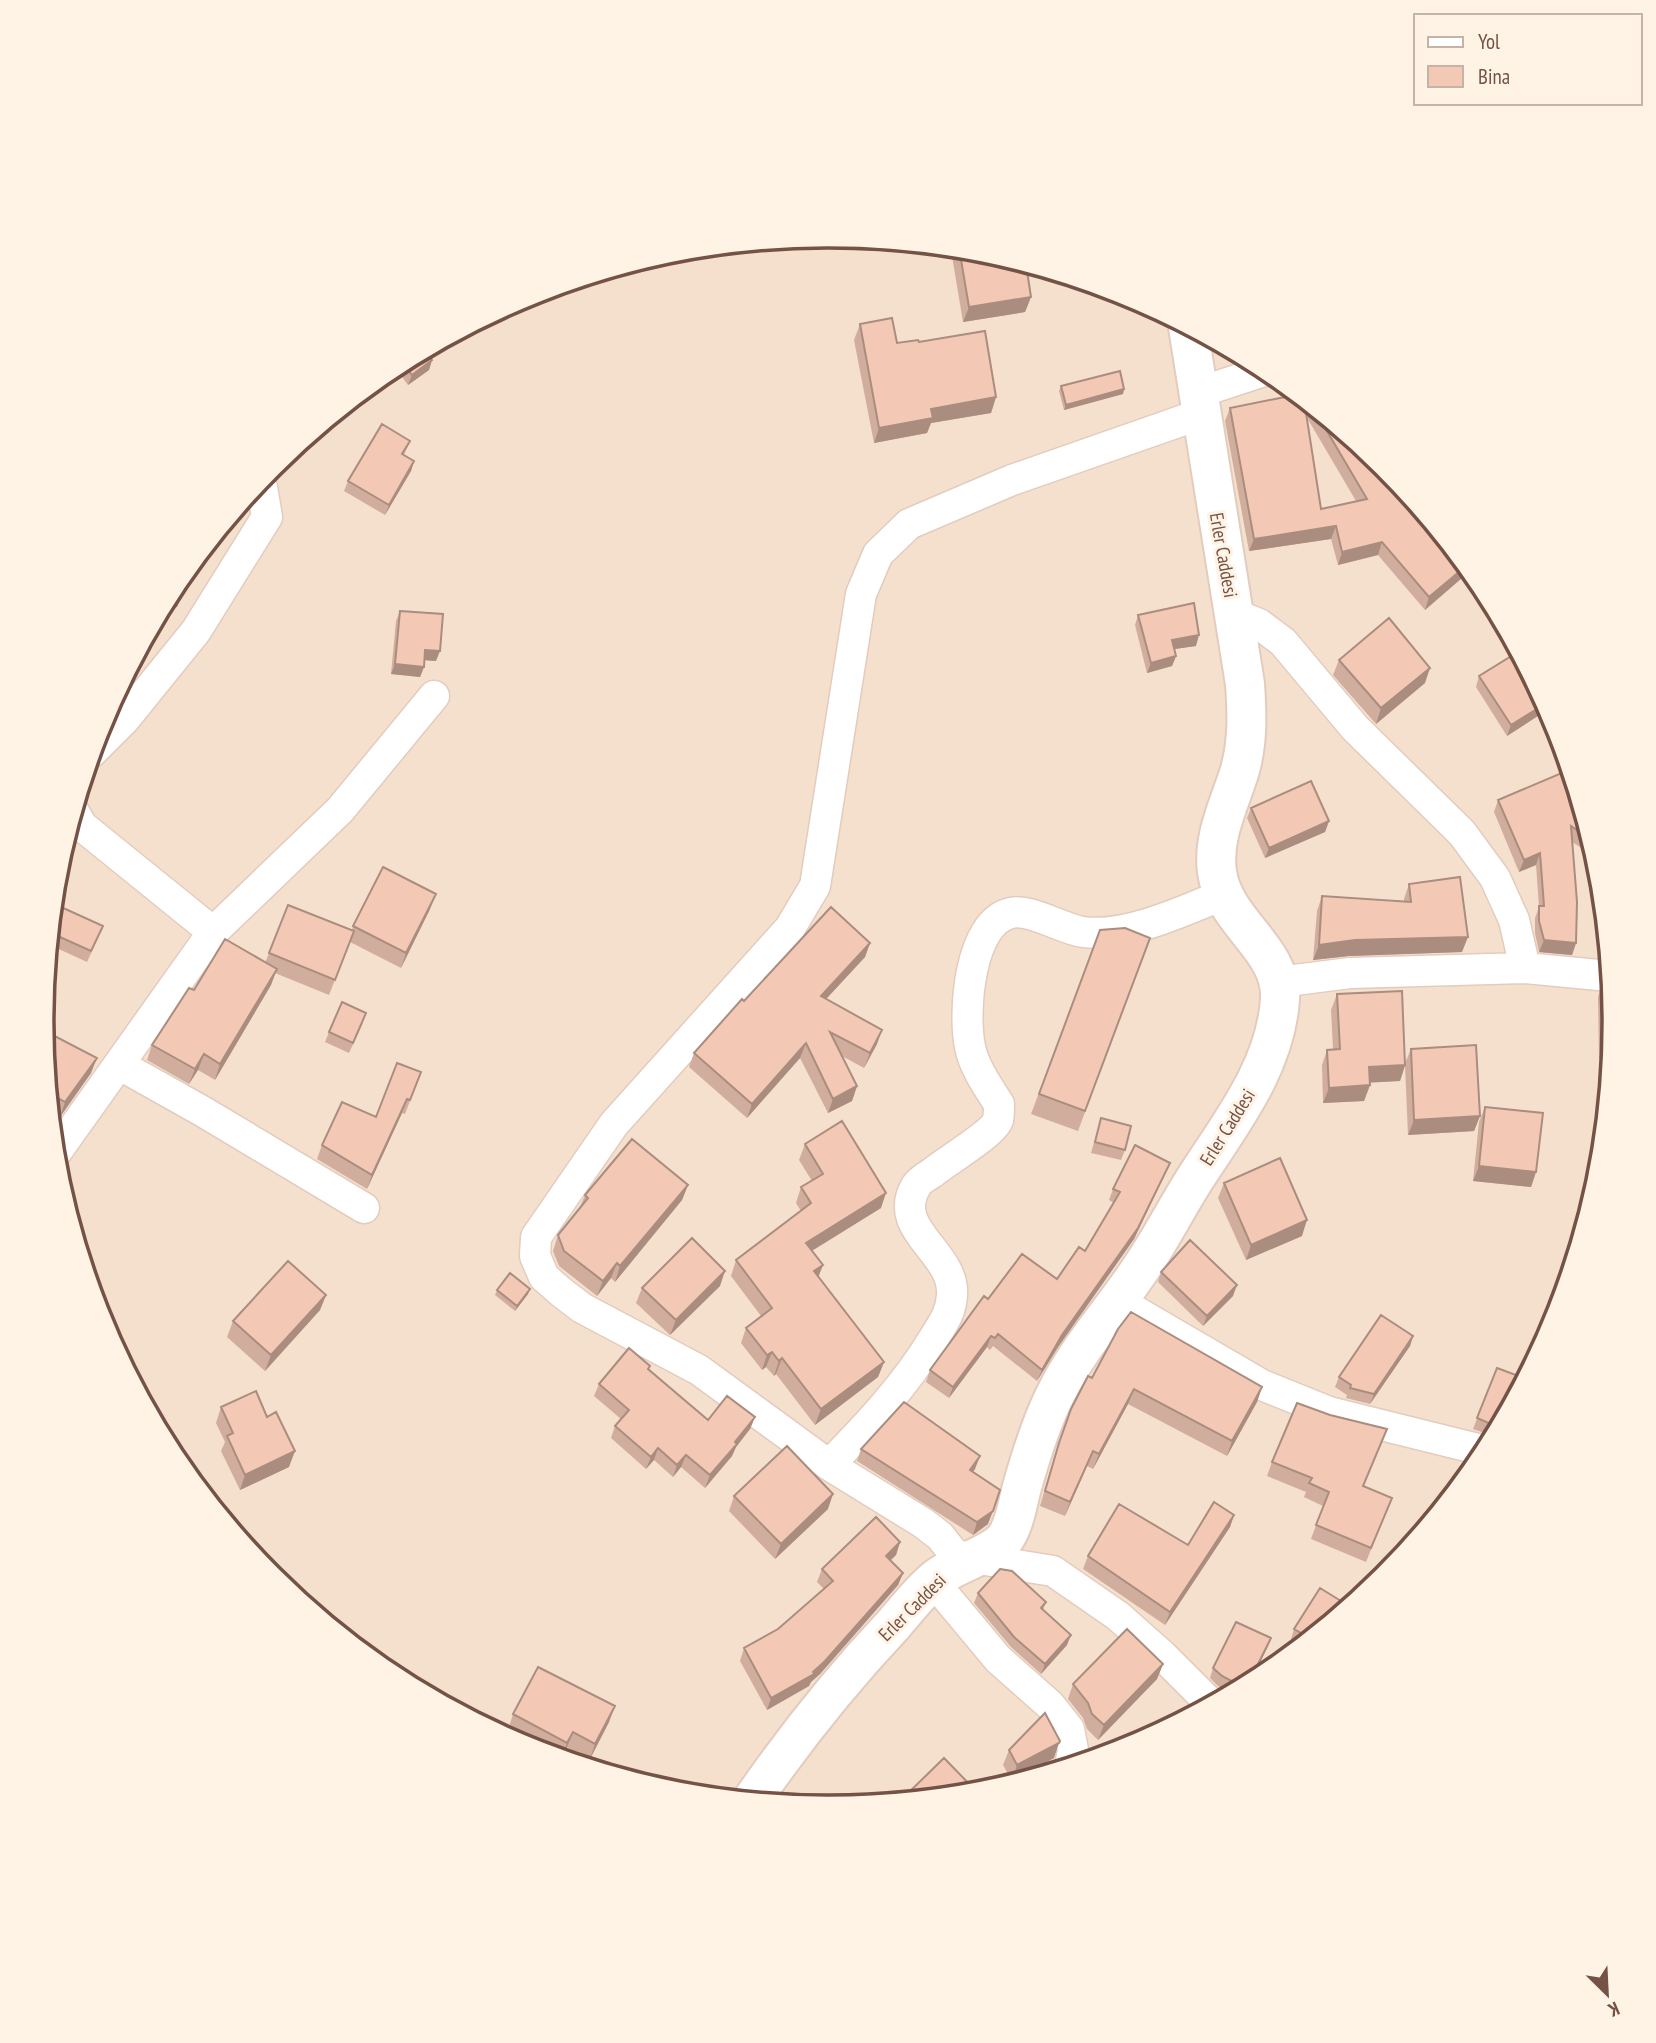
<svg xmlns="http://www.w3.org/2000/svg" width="1656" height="2043" font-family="'PT Sans Narrow',sans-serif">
	<rect width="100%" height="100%" fill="#fdefdf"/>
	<path fill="#f5e0ce" d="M45 1022a783 783 0 1 1 1566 0a783 783 0 1 1-1566 0Z"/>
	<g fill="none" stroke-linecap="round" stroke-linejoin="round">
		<g stroke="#e3ccbe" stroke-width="33">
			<path id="minor" d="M 1197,393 L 1267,370
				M 1201,414 L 1012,480 L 909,524 L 878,554 L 861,594 L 815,886 L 790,928 L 614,1124 L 536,1237 L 535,1256 L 544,1277 L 561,1292 L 582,1308 L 699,1370 L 829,1465 L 923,1523 L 940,1536 L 955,1555 L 1053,1571 L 1118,1616 L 1162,1655 L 1211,1704
				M 1234,614 L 1259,624 L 1283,642 L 1355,728 L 1462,833 L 1495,878 L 1514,920 L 1525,968
				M 92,752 L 124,720 L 196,631 L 267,517 L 262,487 L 259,482
				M 74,812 L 82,826 L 213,932
				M 1279,982 L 1350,973 L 1525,968 L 1609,976
				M 120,1065 L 202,1111 L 364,1208
				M 55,1154 L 213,932 L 340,810 L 434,696
				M 1118,1301 L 1262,1385 L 1329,1412 L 1486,1451
				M 829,1465 C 868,1425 905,1386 934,1338 C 943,1323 951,1313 952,1295 C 955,1252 890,1230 916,1186 C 919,1181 927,1176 932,1173 C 946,1161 993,1134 998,1120 C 999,1115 999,1109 999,1104 C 988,1087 974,1067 970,1047 C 963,1013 969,922 1011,913 C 1030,908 1062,929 1083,932 C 1125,938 1184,911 1222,895
				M 933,1581 L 998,1659 L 1050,1705 L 1069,1729 L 1073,1750 L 1070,1766"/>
		</g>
		<g stroke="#e3ccbe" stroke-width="42">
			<path id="tertiary" d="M 752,1800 C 795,1738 841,1680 893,1625 C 906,1610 918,1594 933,1581 C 952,1564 994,1555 1006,1537 C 1015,1523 1018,1502 1022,1487 C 1031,1455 1041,1422 1056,1393 C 1079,1346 1117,1306 1145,1262 C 1165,1232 1180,1201 1200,1171 C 1234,1119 1276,1064 1280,999 C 1283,949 1224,923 1217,872 C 1212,836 1230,803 1240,770 C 1248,741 1247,713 1245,684 L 1188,327"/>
		</g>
		<use href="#minor" stroke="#fff" stroke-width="30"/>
		<use href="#tertiary" stroke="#fff" stroke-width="38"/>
	</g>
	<path fill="#d1ad9d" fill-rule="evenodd" d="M 952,248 L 982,251 L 1031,297 L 1025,312 L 963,322 L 951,250 Z
		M 860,324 L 897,343 L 919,342 L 996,397 L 991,413 L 931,423 L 927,433 L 874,443 L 854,340 Z
		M 425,350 L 432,360 L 429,370 L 408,385 L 394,366 Z
		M 1061,386 L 1124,389 L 1123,394 L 1064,410 L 1059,391 Z
		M 1294,392 L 1384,466 L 1470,570 L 1425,610 L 1378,555 L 1338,565 L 1331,539 L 1249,551 L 1225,421 L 1230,408 L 1285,397 ZM 1306,416 L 1356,501 L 1321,509 Z
		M 410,441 L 404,455 L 414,461 L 411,471 L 385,515 L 344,491 L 348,481 Z
		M 400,611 L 436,661 L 425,660 L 424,667 L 420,677 L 391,674 L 396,621 Z
		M 1138,615 L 1196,646 L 1174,649 L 1176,656 L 1172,666 L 1147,673 L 1135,625 Z
		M 1339,660 L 1425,683 L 1376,724 L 1333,675 Z
		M 1479,676 L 1547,710 L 1507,736 L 1476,687 Z
		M 1566,758 L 1596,857 L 1572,842 L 1576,943 L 1572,955 L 1539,952 L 1535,933 L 1535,918 L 1539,907 L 1536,865 L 1519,872 L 1494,812 L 1498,800 L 1561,773 L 1560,771 L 1564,759 Z
		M 1251,808 L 1329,821 L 1325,832 L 1265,858 L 1247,818 Z
		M 1409,884 L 1462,952 L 1349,956 L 1313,960 L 1317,911 L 1322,896 L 1404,902 L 1404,899 Z
		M 430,909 L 401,968 L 350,942 L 329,995 L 275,973 L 271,985 L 215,1080 L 198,1070 L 189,1084 L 147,1060 L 152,1045 L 194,990 L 265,963 L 269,953 L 352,930 L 353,926 Z
		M 51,929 L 99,936 L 87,962 L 50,945 Z
		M 1100,930 L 1150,938 L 1078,1131 L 1031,1114 Z
		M 870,943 L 865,957 L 826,999 L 877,1044 L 864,1068 L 842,1056 L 857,1086 L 852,1101 L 828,1113 L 800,1058 L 747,1118 L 689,1067 L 694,1053 L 744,1001 Z
		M 1604,981 L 1614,1022 L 1599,1058 L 1598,997 Z
		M 1337,994 L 1405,1063 L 1411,1049 L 1480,1116 L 1474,1131 L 1408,1135 L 1405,1066 L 1400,1081 L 1370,1082 L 1370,1085 L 1364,1101 L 1323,1103 L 1322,1065 L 1327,1050 L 1333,1049 L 1331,1010 Z
		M 363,1023 L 349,1053 L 325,1042 L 329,1032 Z
		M 43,1030 L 91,1073 L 60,1117 L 51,1112 Z
		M 421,1072 L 405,1114 L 402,1113 L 367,1189 L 317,1159 L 322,1145 L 376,1117 Z
		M 1485,1107 L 1536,1172 L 1531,1187 L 1473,1181 L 1479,1122 Z
		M 1101,1118 L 1125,1150 L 1121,1160 L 1091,1153 Z
		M 805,1144 L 881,1208 L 812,1251 L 823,1265 L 818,1277 L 884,1362 L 878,1377 L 815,1425 L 776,1374 L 774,1376 L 766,1367 L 762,1370 L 741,1343 L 746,1328 L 761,1316 L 731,1276 L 736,1260 L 801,1211 L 796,1203 L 801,1187 L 812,1181 L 799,1160 Z
		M 1170,1163 L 1165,1174 L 1134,1239 L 1058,1347 L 1037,1381 L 993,1346 L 990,1350 L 987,1347 L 949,1398 L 926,1382 L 930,1370 L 988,1299 L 1057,1279 L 1085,1251 L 1114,1203 L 1109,1200 L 1113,1189 Z
		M 1224,1183 L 1302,1236 L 1246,1260 L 1218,1198 Z
		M 688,1185 L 682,1200 L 615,1282 L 611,1278 L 597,1296 L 559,1266 L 553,1251 L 558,1235 L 580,1207 L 585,1195 Z
		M 1161,1272 L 1233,1296 L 1203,1326 L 1158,1282 Z
		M 720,1286 L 670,1335 L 636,1303 L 642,1288 Z
		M 497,1290 L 528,1294 L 515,1311 L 495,1295 Z
		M 326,1295 L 320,1310 L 265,1371 L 227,1337 L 233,1321 Z
		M 1413,1336 L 1410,1346 L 1370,1404 L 1346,1398 L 1347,1395 L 1335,1387 L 1339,1377 Z
		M 650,1366 L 649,1370 L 708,1420 L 755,1417 L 750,1429 L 736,1447 L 732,1456 L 705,1488 L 681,1467 L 673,1477 L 654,1460 L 646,1469 L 611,1438 L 615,1426 L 621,1419 L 594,1396 L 599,1384 Z
		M 1497,1368 L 1524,1378 L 1493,1436 L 1473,1429 Z
		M 1092,1378 L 1262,1387 L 1257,1402 L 1227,1456 L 1128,1404 L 1093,1469 L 1087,1466 L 1065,1516 L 1040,1506 L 1054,1458 L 1071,1409 Z
		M 221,1407 L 289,1467 L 240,1490 L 221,1451 L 225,1442 L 216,1423 Z
		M 1330,1415 L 1387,1429 L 1363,1486 L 1392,1498 L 1366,1562 L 1311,1539 L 1323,1506 L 1304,1497 L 1306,1492 L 1267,1476 L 1272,1462 Z
		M 861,1449 L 975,1469 L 973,1472 L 988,1524 L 973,1535 L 857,1461 Z
		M 734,1496 L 828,1509 L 775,1559 L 729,1511 Z
		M 1234,1515 L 1230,1527 L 1165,1625 L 1083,1569 L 1088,1556 L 1188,1545 Z
		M 900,1542 L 896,1555 L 890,1560 L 903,1573 L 898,1585 L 820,1674 L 811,1682 L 809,1686 L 767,1710 L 740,1661 L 744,1648 L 778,1629 L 824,1589 L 817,1582 L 822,1569 Z
		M 978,1593 L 1046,1602 L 1043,1610 L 1067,1645 L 1041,1674 L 1011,1647 L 974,1603 Z
		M 1349,1606 L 1301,1645 L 1291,1639 L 1294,1629 Z
		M 1271,1638 L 1267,1648 L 1250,1683 L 1231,1693 L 1218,1686 L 1210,1678 L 1213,1668 Z
		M 1163,1664 L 1157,1679 L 1098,1740 L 1087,1729 L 1083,1718 L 1068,1699 L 1073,1684 Z
		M 513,1714 L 609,1722 L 590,1759 L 567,1747 L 562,1758 L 508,1730 Z
		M 1009,1750 L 1054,1758 L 1012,1781 L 1003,1765 Z"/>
	<path fill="#aa8d7f" d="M 1031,297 L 1025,312 L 963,322 L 969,307 Z
		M 432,360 L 429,370 L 408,385 L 412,375 Z
		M 1124,389 L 1123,394 L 1064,410 L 1066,405 Z
		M 996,397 L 991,413 L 931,423 L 927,433 L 874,443 L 879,428 L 931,409 Z
		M 414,461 L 411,471 L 385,515 L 389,505 Z
		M 1336,526 L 1331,539 L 1249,551 L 1254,539 Z
		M 1382,542 L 1378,555 L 1338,565 L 1342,552 Z
		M 1466,566 L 1470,570 L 1469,572 L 1425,610 L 1429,597 Z
		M 181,597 L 177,607 L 162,609 L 167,598 Z
		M 1199,635 L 1196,646 L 1168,650 L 1172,640 Z
		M 425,650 L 440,651 L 436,661 L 422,660 Z
		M 1176,656 L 1172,666 L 1147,673 L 1151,663 Z
		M 395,664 L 424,667 L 420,677 L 391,674 Z
		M 1430,668 L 1425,683 L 1376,724 L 1381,708 Z
		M 1545,704 L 1548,709 L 1547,710 L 1507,736 L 1511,725 Z
		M 1329,821 L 1325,832 L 1265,858 L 1269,848 Z
		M 1540,853 L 1536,865 L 1519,872 L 1524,860 Z
		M 436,894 L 430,909 L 401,968 L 406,953 Z
		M 1468,937 L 1462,952 L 1349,956 L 1313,960 L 1319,945 L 1355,940 Z
		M 1544,940 L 1576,943 L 1572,955 L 1539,952 Z
		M 870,943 L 865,957 L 816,1010 L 821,996 Z
		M 277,969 L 271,985 L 215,1080 L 220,1064 Z
		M 882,1030 L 877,1044 L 864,1068 L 870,1053 Z
		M 806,1043 L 800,1058 L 747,1118 L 752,1104 Z
		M 1604,1043 L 1612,1043 L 1610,1058 L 1599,1058 Z
		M 204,1054 L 198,1070 L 189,1084 L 195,1069 Z
		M 97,1058 L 91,1073 L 60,1117 L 65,1102 Z
		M 1405,1065 L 1400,1081 L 1364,1083 L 1369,1067 Z
		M 1370,1085 L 1364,1101 L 1323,1103 L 1329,1088 Z
		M 857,1086 L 852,1101 L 828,1113 L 833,1099 Z
		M 407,1099 L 402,1113 L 367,1189 L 372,1175 Z
		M 1480,1116 L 1474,1131 L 1408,1135 L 1414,1120 Z
		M 1170,1163 L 1165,1174 L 1134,1239 L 1058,1347 L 1037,1381 L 1042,1370 L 1062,1335 Z
		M 1479,1166 L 1536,1172 L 1531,1187 L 1473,1181 Z
		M 688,1185 L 682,1200 L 615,1282 L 620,1266 Z
		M 886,1193 L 881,1208 L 800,1258 L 806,1243 Z
		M 1307,1220 L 1302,1236 L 1246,1260 L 1251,1245 Z
		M 617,1263 L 611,1278 L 597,1296 L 603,1281 Z
		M 823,1265 L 817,1280 L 814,1271 Z
		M 725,1271 L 720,1286 L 670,1335 L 676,1320 Z
		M 1237,1285 L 1233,1296 L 1203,1326 L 1207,1316 Z
		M 530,1289 L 528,1294 L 515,1311 L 517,1306 Z
		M 326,1295 L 320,1310 L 265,1371 L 271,1355 Z
		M 991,1336 L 987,1347 L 949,1398 L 953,1387 Z
		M 1413,1336 L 1410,1346 L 1370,1404 L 1374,1394 Z
		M 772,1352 L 766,1367 L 762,1370 L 767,1355 Z
		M 782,1358 L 776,1374 L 774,1376 L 779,1361 Z
		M 884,1362 L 878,1377 L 815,1425 L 821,1409 Z
		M 1262,1387 L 1257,1402 L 1227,1456 L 1232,1441 Z
		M 1134,1389 L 1128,1404 L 1093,1469 L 1099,1454 Z
		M 755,1417 L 750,1429 L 736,1447 L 732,1456 L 705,1488 L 710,1475 Z
		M 658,1448 L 654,1460 L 646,1469 L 651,1457 Z
		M 295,1451 L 289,1467 L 240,1490 L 245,1475 Z
		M 1093,1451 L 1087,1466 L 1065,1516 L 1070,1502 Z
		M 686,1455 L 681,1467 L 673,1477 L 677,1465 Z
		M 980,1456 L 975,1469 L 965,1483 L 970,1470 Z
		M 833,1494 L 828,1509 L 775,1559 L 781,1544 Z
		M 993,1511 L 988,1524 L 973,1535 L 977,1522 Z
		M 1234,1515 L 1230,1527 L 1165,1625 L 1170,1612 Z
		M 900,1542 L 896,1555 L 882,1569 L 886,1556 Z
		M 903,1573 L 898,1585 L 820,1674 L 811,1682 L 809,1686 L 767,1710 L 771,1698 L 813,1672 Z
		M 1071,1635 L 1067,1645 L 1041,1674 L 1045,1664 Z
		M 1271,1638 L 1267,1648 L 1250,1683 L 1248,1684 Z
		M 1163,1664 L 1157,1679 L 1098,1740 L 1104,1725 Z
		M 615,1706 L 609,1722 L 590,1759 L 595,1744 Z
		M 573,1732 L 567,1747 L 562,1758 L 567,1743 Z
		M 1059,1743 L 1054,1758 L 1012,1781 L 1017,1765 Z"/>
	<path fill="#f3c9b6" stroke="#aa8d7f" stroke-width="2" d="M 959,248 L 982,251 L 1026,264 L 1031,297 L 969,307 Z
		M 892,318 L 897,343 L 918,340 L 919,342 L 985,331 L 996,397 L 931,409 L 933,418 L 879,428 L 860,324 Z
		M 425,350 L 432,360 L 412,375 L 402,362 Z
		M 1120,371 L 1124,389 L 1066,405 L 1061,386 Z
		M 1294,392 L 1304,400 L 1321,509 L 1367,499 L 1314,409 L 1384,466 L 1466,566 L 1429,597 L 1382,542 L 1342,552 L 1336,526 L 1254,539 L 1230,408 L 1285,397 Z
		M 382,424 L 410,441 L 402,454 L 414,461 L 389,505 L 348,481 Z
		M 183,574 L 181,597 L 167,598 L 175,584 Z
		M 1194,603 L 1199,635 L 1172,640 L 1176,656 L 1151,663 L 1138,615 Z
		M 400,611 L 443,614 L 440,651 L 425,650 L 424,667 L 395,664 Z
		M 1389,618 L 1430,668 L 1381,708 L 1339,660 Z
		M 1518,652 L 1545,704 L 1511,725 L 1479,676 Z
		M 1566,758 L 1590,839 L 1571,826 L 1577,902 L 1576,943 L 1544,940 L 1539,921 L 1539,906 L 1544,906 L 1540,853 L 1524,860 L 1498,800 L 1569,770 L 1564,759 Z
		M 1311,781 L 1329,821 L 1269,848 L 1251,808 Z
		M 383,867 L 436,894 L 406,953 L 353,926 Z
		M 1460,877 L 1468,937 L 1355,940 L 1319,945 L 1322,896 L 1411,902 L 1409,884 Z
		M 288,905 L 354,931 L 335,980 L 269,953 Z
		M 61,907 L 103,926 L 91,951 L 51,933 L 51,929 Z
		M 831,907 L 870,943 L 821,996 L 882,1030 L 870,1053 L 830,1032 L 857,1086 L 833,1099 L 806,1043 L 752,1104 L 694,1053 L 742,999 L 744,1001 Z
		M 1125,928 L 1150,938 L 1085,1111 L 1039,1094 L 1100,930 Z
		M 225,939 L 277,969 L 220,1064 L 204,1054 L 195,1069 L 152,1045 L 189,988 L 194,990 Z
		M 1604,981 L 1610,981 L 1614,1022 L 1612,1043 L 1604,1043 Z
		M 1402,991 L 1405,1065 L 1369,1067 L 1370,1085 L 1329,1088 L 1327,1050 L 1340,1049 L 1337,994 Z
		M 342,1002 L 366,1013 L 353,1043 L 329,1032 Z
		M 43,1030 L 97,1058 L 65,1102 L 49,1093 Z
		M 1476,1045 L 1480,1116 L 1414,1120 L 1411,1049 Z
		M 397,1063 L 421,1072 L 410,1100 L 407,1099 L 372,1175 L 322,1145 L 342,1102 L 376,1117 Z
		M 1485,1107 L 1543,1113 L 1536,1172 L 1479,1166 Z
		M 1101,1118 L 1131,1126 L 1125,1150 L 1095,1142 Z
		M 842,1121 L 886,1193 L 806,1243 L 823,1265 L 814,1271 L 884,1362 L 821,1409 L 782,1358 L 779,1361 L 772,1352 L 767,1355 L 746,1328 L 772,1308 L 736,1260 L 811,1203 L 801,1187 L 823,1174 L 805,1144 Z
		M 632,1139 L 688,1185 L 620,1266 L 617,1263 L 603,1281 L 564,1251 L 558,1235 L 588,1198 L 585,1195 Z
		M 1135,1145 L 1170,1163 L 1138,1228 L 1062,1335 L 1042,1370 L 998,1334 L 995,1338 L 991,1336 L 953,1387 L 930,1370 L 984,1296 L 988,1299 L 1022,1254 L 1057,1279 L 1079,1247 L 1085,1251 L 1120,1192 L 1113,1189 Z
		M 1280,1158 L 1307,1220 L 1251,1245 L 1224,1183 Z
		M 692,1238 L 725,1271 L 676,1320 L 642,1288 Z
		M 1190,1240 L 1237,1285 L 1207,1316 L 1161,1272 Z
		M 288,1261 L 326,1295 L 271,1355 L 233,1321 Z
		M 510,1273 L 530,1289 L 517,1306 L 497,1290 Z
		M 1131,1312 L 1262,1387 L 1232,1441 L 1134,1389 L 1099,1454 L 1093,1451 L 1070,1502 L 1045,1491 L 1059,1443 L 1071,1409 L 1088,1376 L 1092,1378 L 1118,1329 Z
		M 1381,1315 L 1413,1336 L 1374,1394 L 1350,1388 L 1351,1385 L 1339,1377 Z
		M 629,1348 L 650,1366 L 648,1369 L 708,1420 L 727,1396 L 755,1417 L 735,1442 L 737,1444 L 710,1475 L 686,1455 L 677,1465 L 658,1448 L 651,1457 L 615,1426 L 629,1410 L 599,1384 Z
		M 1497,1368 L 1524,1378 L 1498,1427 L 1477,1418 Z
		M 256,1391 L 267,1417 L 276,1412 L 295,1451 L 245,1475 L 227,1436 L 233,1433 L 221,1407 Z
		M 904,1402 L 980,1456 L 970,1470 L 1000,1490 L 993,1511 L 977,1522 L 861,1449 Z
		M 1297,1403 L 1330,1415 L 1387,1429 L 1363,1486 L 1392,1498 L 1371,1548 L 1316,1525 L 1329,1492 L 1309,1483 L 1312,1478 L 1272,1462 Z
		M 787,1446 L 833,1494 L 781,1544 L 734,1496 Z
		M 1214,1502 L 1234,1515 L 1170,1612 L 1088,1556 L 1119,1504 L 1188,1545 Z
		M 876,1517 L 900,1542 L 886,1556 L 903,1573 L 825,1661 L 813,1672 L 814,1674 L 771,1698 L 744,1648 L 778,1629 L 833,1581 L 822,1569 Z
		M 1000,1569 L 1012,1571 L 1046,1602 L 1041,1608 L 1071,1635 L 1045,1664 L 1014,1637 L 978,1593 Z
		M 1320,1588 L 1349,1606 L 1310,1638 L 1294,1629 Z
		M 1236,1622 L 1271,1638 L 1248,1684 L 1243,1687 L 1222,1676 L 1213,1668 Z
		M 1127,1629 L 1163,1664 L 1104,1725 L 1092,1714 L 1088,1703 L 1073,1684 Z
		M 538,1667 L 615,1706 L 595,1744 L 573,1732 L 567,1743 L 513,1714 Z
		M 1045,1713 L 1060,1741 L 1059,1743 L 1017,1765 L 1009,1750 Z
		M 944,1758 L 978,1793 L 901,1800 Z"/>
	<g text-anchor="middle" stroke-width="6" stroke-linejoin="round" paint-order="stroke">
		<g font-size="19" fill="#745346" stroke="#fff3e6">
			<text transform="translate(1224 555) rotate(80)" y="7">Erler Caddesi</text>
			<text transform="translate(1227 1127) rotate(-58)" y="7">Erler Caddesi</text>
			<text transform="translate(912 1607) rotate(-45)" y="7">Erler Caddesi</text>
		</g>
	</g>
	<path d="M0 0H1656V2043H0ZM827 248H829A773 773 0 0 1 1602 1021V1022A773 773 0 0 1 829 1795H827A773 773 0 0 1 54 1022V1021A773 773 0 0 1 827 248Z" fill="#fff3e6" fill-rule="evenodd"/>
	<path fill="none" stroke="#745346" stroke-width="3.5" d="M827 248H829A773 773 0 0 1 1602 1021V1022A773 773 0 0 1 829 1795H827A773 773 0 0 1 54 1022V1021A773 773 0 0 1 827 248Z"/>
	<rect x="1414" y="14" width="228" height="91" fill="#fff3e6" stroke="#c7b3a6" stroke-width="2"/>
	<rect x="1428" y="37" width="35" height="10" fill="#ffffff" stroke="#c7b3a6" stroke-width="2"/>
	<text x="1478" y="49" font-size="21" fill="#745346">Yol</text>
	<rect x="1428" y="66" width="35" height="21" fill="#f3c9b6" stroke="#c7b3a6" stroke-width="2"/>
	<text x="1478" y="84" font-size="21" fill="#745346">Bina</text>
	<g transform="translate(1607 1994) rotate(156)" stroke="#fff3e6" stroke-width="5" paint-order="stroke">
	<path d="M0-5L12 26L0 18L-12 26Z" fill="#745346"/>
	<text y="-10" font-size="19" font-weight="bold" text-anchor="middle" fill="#745346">K</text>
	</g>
</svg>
